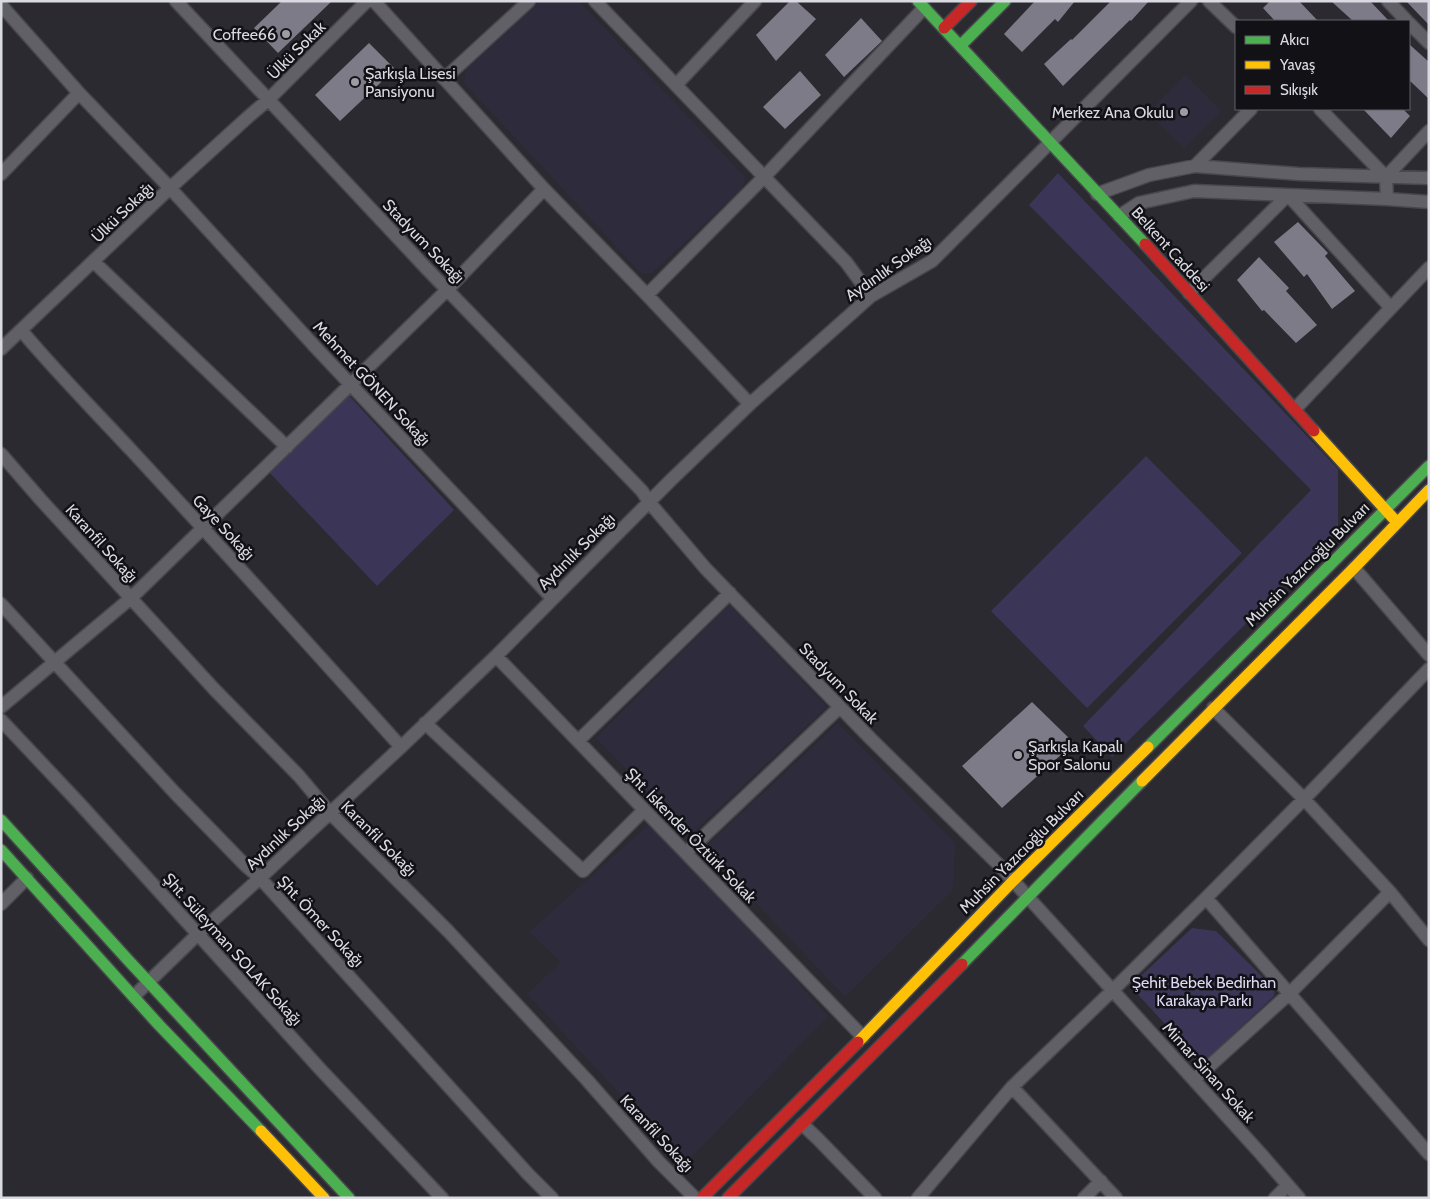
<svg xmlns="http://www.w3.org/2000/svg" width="1430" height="1199" font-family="Cabin,sans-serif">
	<rect width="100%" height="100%" fill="#2b2a30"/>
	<path fill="#2e2c3c" d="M 537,1 L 579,1 L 745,177 L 742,189 L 652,273 L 642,274 L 464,83 L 466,68 Z
		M 1185,75 L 1221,111 L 1184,148 L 1148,113 Z
		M 729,604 L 827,707 L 690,835 L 596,738 Z
		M 838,723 L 955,843 L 953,890 L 845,997 L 704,848 Z
		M 654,820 L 828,1016 L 685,1164 L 527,994 L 561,962 L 529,932 Z"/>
	<path fill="#3b3557" d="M 1058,173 L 1338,469 L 1338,532 L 1112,757 L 1083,726 L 1311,490 L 1029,205 Z
		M 344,390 L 454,510 L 377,586 L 265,468 Z
		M 1146,456 L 1242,553 L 1087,708 L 991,611 Z
		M 1192,928 L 1216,931 L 1275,989 L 1274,996 L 1202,1064 L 1130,986 Z"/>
	<path fill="#7d7b87" d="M 282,1 L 332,1 L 278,53 L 254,28 Z
		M 790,1 L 796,1 L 816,19 L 776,61 L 756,35 Z
		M 1035,1 L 1075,1 L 1058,22 L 1055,19 L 1022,52 L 1004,34 Z
		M 1111,1 L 1149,1 L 1131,21 L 1130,20 L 1063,86 L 1044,64 L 1071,39 L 1072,40 Z
		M 1270,1 L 1299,1 L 1318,21 L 1275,21 L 1263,8 Z
		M 1331,1 L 1370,1 L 1389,21 L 1353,21 Z
		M 1406,1 L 1429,1 L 1429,25 Z
		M 861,18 L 882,41 L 844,77 L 825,55 Z
		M 369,43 L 395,69 L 340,121 L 315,95 Z
		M 1409,44 L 1429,62 L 1429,99 L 1409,80 Z
		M 800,71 L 821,95 L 785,129 L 763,107 Z
		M 1363,109 L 1403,109 L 1410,116 L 1391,138 Z
		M 1298,222 L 1328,253 L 1325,256 L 1355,291 L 1332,309 L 1307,274 L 1304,277 L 1274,242 Z
		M 1259,257 L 1289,288 L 1286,291 L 1317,325 L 1296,343 L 1264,310 L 1262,311 L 1237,280 Z
		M 1032,702 L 1074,743 L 1002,808 L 962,766 Z"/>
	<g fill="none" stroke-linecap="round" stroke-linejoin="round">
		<g stroke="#48474c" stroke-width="15">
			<path id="street" d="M 176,1 L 427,269 L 642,491 L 649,502 L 706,569 L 871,739 L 998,864 L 1261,1154 L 1299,1198
				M 374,1 L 544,189 L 647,295 L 746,400 L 751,403
				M 595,1 L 846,262 L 871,296
				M 1209,1 L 1236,27
				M 1388,1 L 1407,21
				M 1,5 L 79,93 L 170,188 L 318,350 L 552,598
				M 1409,23 L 1429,43
				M 444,79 L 529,1
				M 676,85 L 755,1
				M 1320,109 L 1386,177 L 1387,199
				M 1195,166 L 1251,109
				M 1,174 L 79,93
				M 1386,177 L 1429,131
				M 1097,194 L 1149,175 L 1195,166 L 1299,174 L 1429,178
				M 1119,216 L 1139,203 L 1194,191 L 1387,199 L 1429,202
				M 94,262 L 287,447
				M 1189,293 L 1288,195 L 1391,308
				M 647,295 L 764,177 L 924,8
				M 21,330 C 56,372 94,410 131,450 C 222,548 312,648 401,747
				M 1,349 L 170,188 L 248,117 L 268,100 L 367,1
				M 1295,409 L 1429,268
				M 1,454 L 41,500 L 214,689 L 299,776 L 330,813 L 448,931 L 587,1080 L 659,1162 L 695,1198
				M 1354,568 L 1429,655
				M 1,604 L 175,793 L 245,865 L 260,878 L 528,1174 L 552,1198
				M 496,656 L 863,1037
				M 1,707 L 131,598 L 351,384 L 447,290 L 544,189
				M 1213,708 L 1304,799 L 1390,892 L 1429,940
				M 1,720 L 80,804 L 321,1070 L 442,1198
				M 425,723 L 583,871 L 644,810
				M 578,741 L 730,593
				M 686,853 L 840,707
				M 1206,898 L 1429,1154
				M 1,904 L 27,878
				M 134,996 L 198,934 L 260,878 L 401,747 L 496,656 L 671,480 L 751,403 L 871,296 L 932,261 L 1191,1
				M 1194,1080 L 1290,993 L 1390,892
				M 1012,1087 L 1116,1198
				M 802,1124 L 818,1139 L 875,1198
				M 918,1198 L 1012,1087 L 1113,990 L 1206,898 L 1304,799 L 1429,669
				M 1084,1198 L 1101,1181
				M 1275,1198 L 1287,1186"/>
		</g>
		<g stroke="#48474c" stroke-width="14">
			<path id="fast" d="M 918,1 L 1145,244
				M 960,46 L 1005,1
				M 1148,747 L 1429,466
				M 1,820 L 128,960 L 349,1198
				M 1,850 L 159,1025 L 261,1131
				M 962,964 L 1142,781"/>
		</g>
		<g stroke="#48474c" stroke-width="14">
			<path id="slow" d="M 1314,431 L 1393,518
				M 1142,781 L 1354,568 L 1429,490
				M 858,1042 L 1013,881 L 1148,747
				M 261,1131 L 324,1198"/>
		</g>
		<g stroke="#48474c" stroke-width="14">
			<path id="jam" d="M 944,28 L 971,1
				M 1145,244 L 1314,431
				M 702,1198 L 858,1042
				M 728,1198 L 962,964"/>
		</g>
		<use href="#street" stroke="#606066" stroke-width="12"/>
		<use href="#fast" stroke="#4caf50" stroke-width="11"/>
		<use href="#slow" stroke="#ffc107" stroke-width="11"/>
		<use href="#jam" stroke="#c62828" stroke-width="11"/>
	</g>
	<g fill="#9d9ca4" stroke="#121116" stroke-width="2">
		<circle cx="286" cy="34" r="5"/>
		<circle cx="355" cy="82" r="5"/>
		<circle cx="1184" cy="112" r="5"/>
		<circle cx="1018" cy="755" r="5"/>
	</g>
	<g text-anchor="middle" stroke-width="5" stroke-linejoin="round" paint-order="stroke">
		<g font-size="16" fill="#dadae2" stroke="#121116" text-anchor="end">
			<text x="276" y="40">Coffee66</text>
			<text x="365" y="79" text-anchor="start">Şarkışla Lisesi<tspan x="365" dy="18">Pansiyonu</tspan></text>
			<text x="1174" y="118">Merkez Ana Okulu</text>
			<text x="1028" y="752" text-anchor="start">Şarkışla Kapalı<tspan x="1028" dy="18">Spor Salonu</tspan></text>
		</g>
		<g font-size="16" fill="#dadae2" stroke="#121116">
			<text transform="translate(296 50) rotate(-45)" y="6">Ülkü Sokak</text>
			<text transform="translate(122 212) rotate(-44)" y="6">Ülkü Sokağı</text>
			<text transform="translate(424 241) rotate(46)" y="6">Stadyum Sokağı</text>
			<text transform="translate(1171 249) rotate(48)" y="6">Belkent Caddesi</text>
			<text transform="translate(888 268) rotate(-35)" y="6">Aydınlık Sokağı</text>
			<text transform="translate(372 383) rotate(47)" y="6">Mehmet GÖNEN Sokağı</text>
			<text transform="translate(224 527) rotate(47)" y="6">Gaye Sokağı</text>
			<text transform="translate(102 543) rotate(48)" y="6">Karanfil Sokağı</text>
			<text transform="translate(576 551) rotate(-45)" y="6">Aydınlık Sokağı</text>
			<text transform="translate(1307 564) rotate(-45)" y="6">Muhsin Yazıcıoğlu Bulvarı</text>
			<text transform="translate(839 683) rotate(46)" y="6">Stadyum Sokak</text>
			<text transform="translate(285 832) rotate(-43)" y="6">Aydınlık Sokağı</text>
			<text transform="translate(691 835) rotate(46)" y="6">Şht. İskender Öztürk Sokak</text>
			<text transform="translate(379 838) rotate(45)" y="6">Karanfil Sokağı</text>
			<text transform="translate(1021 851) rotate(-45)" y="6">Muhsin Yazıcıoğlu Bulvarı</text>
			<text transform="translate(321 921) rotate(47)" y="6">Şht. Ömer Sokağı</text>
			<text transform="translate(233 949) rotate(48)" y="6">Şht. Süleyman SOLAK Sokağı</text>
			<text transform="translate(1209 1072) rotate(48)" y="6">Mimar Sinan Sokak</text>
			<text transform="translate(657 1133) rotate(47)" y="6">Karanfil Sokağı</text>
		</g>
		<g font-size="16" fill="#dbd9f6" stroke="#121116">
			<text x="1204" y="988">Şehit Bebek Bedirhan<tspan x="1204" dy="18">Karakaya Parkı</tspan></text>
		</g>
	</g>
	<rect width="1430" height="1199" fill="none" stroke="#dadae2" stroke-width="5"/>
	<rect x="1235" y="20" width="175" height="90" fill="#121116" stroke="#626168"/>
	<rect x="1245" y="36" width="25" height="8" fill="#4caf50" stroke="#626168"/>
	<text x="1280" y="45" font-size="15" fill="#dadae2">Akıcı</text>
	<rect x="1245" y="61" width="25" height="8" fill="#ffc107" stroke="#626168"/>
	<text x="1280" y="70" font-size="15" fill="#dadae2">Yavaş</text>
	<rect x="1245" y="86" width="25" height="8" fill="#c62828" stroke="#626168"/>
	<text x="1280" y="95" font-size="15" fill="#dadae2">Sıkışık</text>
</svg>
